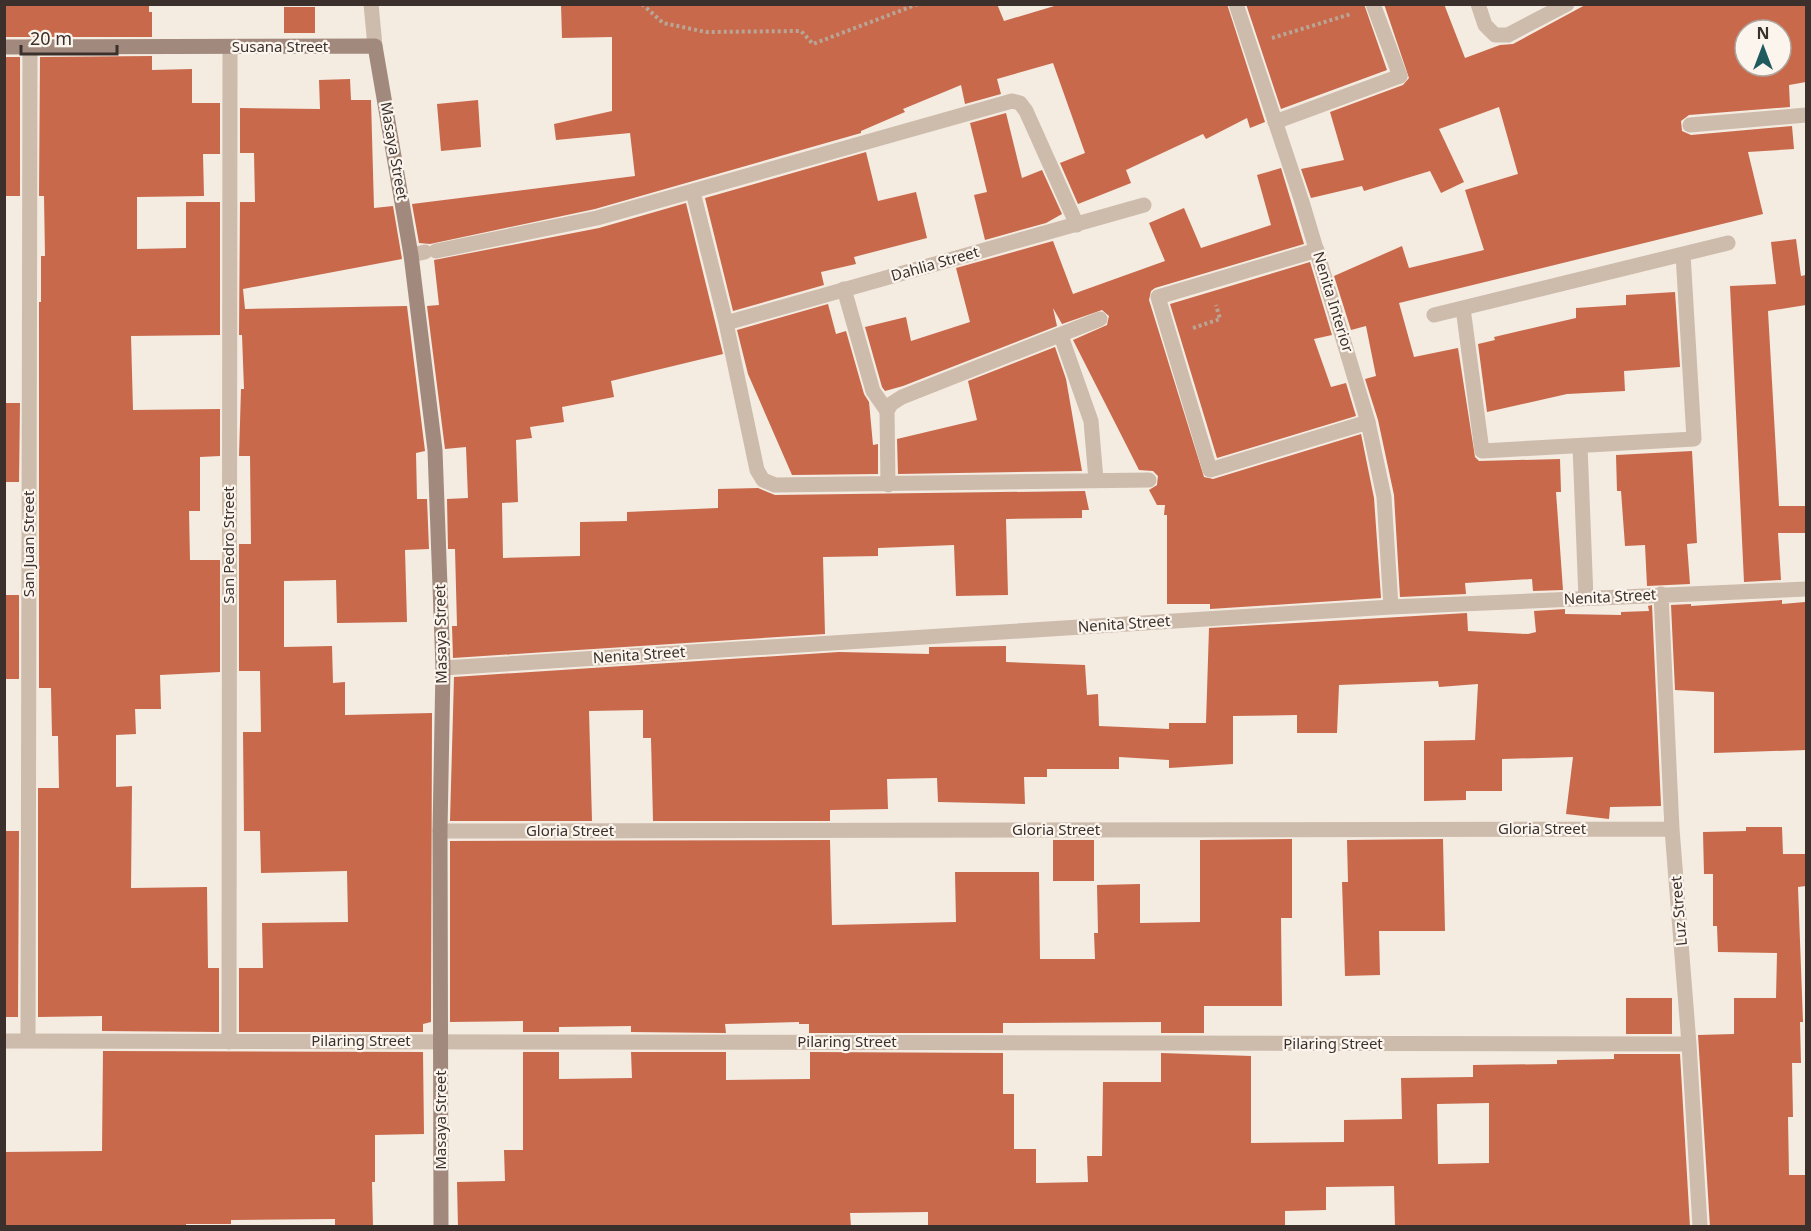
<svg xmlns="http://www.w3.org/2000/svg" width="1811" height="1231" font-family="'Noto Sans',sans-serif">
	<rect width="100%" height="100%" fill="#f4ebe1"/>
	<path fill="#c8694b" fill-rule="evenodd" d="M 4,4 L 149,4 L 149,12 L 152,12 L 152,37 L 4,37 Z
		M 561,4 L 997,4 L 1004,21 L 1061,4 L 1227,4 L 1265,122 L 1250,128 L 1247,118 L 1206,139 L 1203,134 L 1126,170 L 1131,183 L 1078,204 L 1060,163 L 1085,153 L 1053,63 L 997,79 L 1001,94 L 965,104 L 961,85 L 903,109 L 905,112 L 861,131 L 861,133 L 595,209 L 430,244 L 419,243 L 412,204 L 635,176 L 630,133 L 556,140 L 554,124 L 612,111 L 612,37 L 562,38 Z
		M 1246,4 L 1364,4 L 1387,70 L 1281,109 Z
		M 1384,4 L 1444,4 L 1465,58 L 1500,45 L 1513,44 L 1587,4 L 1806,4 L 1806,82 L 1789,85 L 1790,107 L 1689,115 L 1681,121 L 1682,131 L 1691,135 L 1792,126 L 1794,149 L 1748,152 L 1763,214 L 1399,303 L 1414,357 L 1458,348 L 1475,457 L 1479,461 L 1560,459 L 1561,492 L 1556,492 L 1563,590 L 1533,591 L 1532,579 L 1465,583 L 1466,594 L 1400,597 L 1394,495 L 1378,420 L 1365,379 L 1376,376 L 1366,326 L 1351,330 L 1334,276 L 1402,246 L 1409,268 L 1484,250 L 1465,190 L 1518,174 L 1499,107 L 1439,129 L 1464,182 L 1441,193 L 1430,171 L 1364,191 L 1362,186 L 1311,198 L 1301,169 L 1344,160 L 1330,112 L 1403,85 L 1409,78 ZM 1745,30 L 1781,30 L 1781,66 L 1745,66 Z
		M 284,7 L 315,7 L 315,33 L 284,33 Z
		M 152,56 L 152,70 L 192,69 L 192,103 L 220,103 L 220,154 L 203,154 L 204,196 L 137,197 L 137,249 L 186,248 L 186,202 L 220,202 L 220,335 L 131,336 L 133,410 L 220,409 L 220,456 L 200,457 L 200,511 L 189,511 L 190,560 L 220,560 L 220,672 L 160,675 L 161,709 L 135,709 L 136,734 L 116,735 L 116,787 L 132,786 L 131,888 L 207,887 L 208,968 L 219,968 L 219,1032 L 102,1031 L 102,1016 L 38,1017 L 38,788 L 59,788 L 58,736 L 52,736 L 51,688 L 39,688 L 39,302 L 41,302 L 41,256 L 45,256 L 44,196 L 39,196 L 40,57 Z
		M 4,57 L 20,57 L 20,196 L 4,196 Z
		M 350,79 L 351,100 L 371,100 L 374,208 L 393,206 L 402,259 L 243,289 L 245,309 L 407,306 L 425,451 L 416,453 L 417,499 L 427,499 L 429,549 L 405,550 L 407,622 L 337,623 L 336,580 L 284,581 L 284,647 L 332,646 L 333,683 L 345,682 L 345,715 L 432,713 L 431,1022 L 423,1024 L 423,1032 L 239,1032 L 239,968 L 263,968 L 262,923 L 348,922 L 347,871 L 261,873 L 260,831 L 244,831 L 243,732 L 261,732 L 260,671 L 239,671 L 239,544 L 251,544 L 250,456 L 239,456 L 241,389 L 244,389 L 242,335 L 239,335 L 240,202 L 255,202 L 254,153 L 240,153 L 240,108 L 320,109 L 319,80 Z
		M 478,100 L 481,147 L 441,151 L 437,104 Z
		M 1006,113 L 1022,178 L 1042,170 L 1062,214 L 1046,223 L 985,240 L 974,195 L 987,192 L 970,123 Z
		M 866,152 L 878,201 L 916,192 L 927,238 L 854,257 L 856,264 L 821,272 L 824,285 L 733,311 L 705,198 Z
		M 1281,168 L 1304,244 L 1155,288 L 1151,291 L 1149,300 L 1204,477 L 1213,479 L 1361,434 L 1374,498 L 1381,598 L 1210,609 L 1210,604 L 1167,604 L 1167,515 L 1164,515 L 1165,505 L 1157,505 L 1149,490 L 1157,485 L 1158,476 L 1153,471 L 1139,470 L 1073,340 L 1107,325 L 1109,316 L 1102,310 L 1062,324 L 1053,308 L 1057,326 L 903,386 L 885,391 L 882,387 L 865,327 L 906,317 L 911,341 L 970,322 L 956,268 L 1053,241 L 1073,294 L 1165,261 L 1149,223 L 1184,208 L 1201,248 L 1271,225 L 1257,175 Z
		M 686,203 L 723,354 L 611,381 L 614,397 L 562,407 L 564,422 L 530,427 L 532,438 L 516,440 L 518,502 L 502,503 L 503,558 L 580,556 L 580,522 L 627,521 L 627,512 L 718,508 L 718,489 L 758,488 L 775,495 L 1085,491 L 1089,510 L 1082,510 L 1082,518 L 1006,519 L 1008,595 L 956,596 L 954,545 L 878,548 L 878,556 L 823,557 L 825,634 L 453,658 L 452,626 L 457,626 L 455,549 L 448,549 L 447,499 L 468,498 L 466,447 L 445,449 L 427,306 L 439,305 L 434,260 L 599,228 Z
		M 1796,239 L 1801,276 L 1806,275 L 1806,305 L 1768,311 L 1779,506 L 1806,506 L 1806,533 L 1778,533 L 1781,580 L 1744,582 L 1730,286 L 1776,284 L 1771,242 Z
		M 1310,262 L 1332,335 L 1314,339 L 1331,387 L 1346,383 L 1356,416 L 1217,458 L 1170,304 Z
		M 1675,292 L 1680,367 L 1624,371 L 1625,391 L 1567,394 L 1487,412 L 1478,344 L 1495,340 L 1494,337 L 1576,318 L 1576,308 L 1626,305 L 1626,295 Z
		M 828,304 L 836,334 L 846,331 L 864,394 L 869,402 L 873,445 L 878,444 L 878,474 L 792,475 L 748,374 L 737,330 Z
		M 1055,347 L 1066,379 L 1082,471 L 898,474 L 897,439 L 977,420 L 968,381 Z
		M 4,403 L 20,403 L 19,482 L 4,482 Z
		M 1692,451 L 1697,543 L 1687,544 L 1690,584 L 1647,586 L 1645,545 L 1625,546 L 1621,491 L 1617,491 L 1616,455 Z
		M 4,595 L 19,595 L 19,679 L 4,679 Z
		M 1782,600 L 1782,604 L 1805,602 L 1806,750 L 1714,753 L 1714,692 L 1675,690 L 1671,605 L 1691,604 L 1691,606 Z
		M 1652,605 L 1661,806 L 1610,807 L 1609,819 L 1566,814 L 1573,757 L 1502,759 L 1502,791 L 1466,791 L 1466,800 L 1424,801 L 1424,741 L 1475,740 L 1478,684 L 1439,687 L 1438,681 L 1339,685 L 1337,733 L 1297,733 L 1297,715 L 1233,716 L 1233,764 L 1169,768 L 1169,760 L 1119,757 L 1119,769 L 1047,769 L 1047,777 L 1024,777 L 1025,804 L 938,802 L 937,778 L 887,779 L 888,809 L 830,810 L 830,821 L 653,821 L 651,738 L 643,738 L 643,710 L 589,711 L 592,821 L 450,821 L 454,677 L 839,652 L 929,654 L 929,647 L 1006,646 L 1006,662 L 1085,665 L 1087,695 L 1098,694 L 1099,726 L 1169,729 L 1169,723 L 1206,723 L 1209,628 L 1467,613 L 1468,631 L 1528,634 L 1536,632 L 1534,611 L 1565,609 L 1565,614 L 1621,615 L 1621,612 L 1649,611 L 1648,606 Z
		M 1746,827 L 1782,827 L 1783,854 L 1806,854 L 1806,886 L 1798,887 L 1803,1022 L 1800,1022 L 1801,1063 L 1792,1063 L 1793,1117 L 1788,1117 L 1789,1175 L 1806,1175 L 1806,1227 L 1710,1227 L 1698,1035 L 1734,1034 L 1734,998 L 1776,998 L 1777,953 L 1718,952 L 1717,926 L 1713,926 L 1713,874 L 1704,874 L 1703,832 L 1746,831 Z
		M 4,831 L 19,831 L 18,1017 L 4,1017 Z
		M 1292,839 L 1292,918 L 1281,918 L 1282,1006 L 1204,1006 L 1204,1033 L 1161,1033 L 1161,1022 L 1003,1023 L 1003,1033 L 809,1033 L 809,1024 L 799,1024 L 799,1022 L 725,1024 L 726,1033 L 631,1032 L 631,1026 L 559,1027 L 559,1032 L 523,1032 L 523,1021 L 450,1022 L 450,841 L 830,840 L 832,925 L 956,922 L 955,872 L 1039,872 L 1040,959 L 1095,959 L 1094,933 L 1098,933 L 1097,885 L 1140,884 L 1140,923 L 1200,922 L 1200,840 Z
		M 1443,839 L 1445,931 L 1379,931 L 1380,975 L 1345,976 L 1342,882 L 1348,882 L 1347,840 Z
		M 1053,840 L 1094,840 L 1094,881 L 1053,881 Z
		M 1626,998 L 1672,998 L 1672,1034 L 1626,1034 Z
		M 103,1051 L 423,1052 L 424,1134 L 375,1135 L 375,1182 L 372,1182 L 373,1227 L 335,1227 L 335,1219 L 231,1220 L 231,1224 L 186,1224 L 186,1227 L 5,1227 L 4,1152 L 102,1151 Z
		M 523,1052 L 559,1052 L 559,1079 L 632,1078 L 631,1052 L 726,1052 L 726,1080 L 810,1079 L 810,1052 L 1003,1053 L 1003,1094 L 1014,1094 L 1014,1149 L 1036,1149 L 1036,1183 L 1088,1182 L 1087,1156 L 1102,1156 L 1103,1082 L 1161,1082 L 1161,1053 L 1251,1056 L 1251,1143 L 1344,1142 L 1344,1120 L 1402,1119 L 1401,1078 L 1473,1077 L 1473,1065 L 1557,1064 L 1557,1060 L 1614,1059 L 1614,1054 L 1680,1054 L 1690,1227 L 1395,1227 L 1394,1186 L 1326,1187 L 1326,1210 L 1285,1211 L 1285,1227 L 928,1226 L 928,1212 L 850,1213 L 851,1227 L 458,1227 L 457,1182 L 505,1181 L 504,1150 L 523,1150 ZM 1489,1103 L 1489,1163 L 1438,1164 L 1437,1104 Z"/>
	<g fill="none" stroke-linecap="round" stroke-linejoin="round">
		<path stroke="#b9a596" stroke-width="4" stroke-dasharray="3 3" stroke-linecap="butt" d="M 642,4 L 663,23 L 706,32 L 801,31 L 813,44 L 918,4
			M 1272,38 L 1351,14
			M 1193,328 L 1220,319 L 1216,305"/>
		<path stroke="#cdbbac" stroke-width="15" d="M 1275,122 L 1400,76
			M 1317,250 L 1158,297 L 1210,470 L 1368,422
			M 844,289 L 873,391 L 887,411
			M 1463,308 L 1482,451 L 1694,439 L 1683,254
			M 1434,315 L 1728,243
			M 1580,446 L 1586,598"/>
		<path stroke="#cdbbac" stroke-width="15" d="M 371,4 L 375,46
			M 1236,4 L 1302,202 L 1368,422 L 1384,497 L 1391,607
			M 1373,4 L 1400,76
			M 1478,4 L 1485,25 L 1495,35 L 1508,35 L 1567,4
			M 1690,125 L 1806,115
			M 693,192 L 726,323 L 757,470 L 763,480 L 775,485 L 1149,480
			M 436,251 L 597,218 L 1012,101 L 1020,103 L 1026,111 L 1077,225
			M 411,255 L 425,252
			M 726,323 L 1144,205
			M 1061,336 L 1091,421 L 1096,480
			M 888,485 L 887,411 L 891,404 L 902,397 L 1100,319
			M 1661,594 L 1672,829 L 1689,1044 L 1700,1226
			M 443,668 L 1391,607 L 1806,589
			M 440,831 L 1672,829
			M 4,1041 L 1689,1044
			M 28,1041 L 30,47
			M 229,1042 L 230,47"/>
		<path stroke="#a18a7d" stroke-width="15" d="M 4,47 L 375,46 L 411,255 L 435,450 L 443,668 L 440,831 L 441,1226"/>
	</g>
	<g text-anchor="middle" stroke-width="4.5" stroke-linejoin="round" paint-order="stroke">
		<g font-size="15" fill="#3b302b" stroke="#fbf5ee">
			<text x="280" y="52">Susana Street</text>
			<text transform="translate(394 151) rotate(80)" y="5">Masaya Street</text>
			<text transform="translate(935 264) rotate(-16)" y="5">Dahlia Street</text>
			<text transform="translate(1333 302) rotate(73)" y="5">Nenita Interior</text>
			<text transform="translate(29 544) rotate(-90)" y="5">San Juan Street</text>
			<text transform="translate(229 545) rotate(-90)" y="5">San Pedro Street</text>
			<text transform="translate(1610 597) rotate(-3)" y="5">Nenita Street</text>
			<text transform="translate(1124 624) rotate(-4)" y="5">Nenita Street</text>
			<text transform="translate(441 634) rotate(-91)" y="5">Masaya Street</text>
			<text transform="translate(639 655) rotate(-4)" y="5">Nenita Street</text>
			<text x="1542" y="834">Gloria Street</text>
			<text x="1056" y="835">Gloria Street</text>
			<text x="570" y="836">Gloria Street</text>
			<text transform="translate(1679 911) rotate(-95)" y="5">Luz Street</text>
			<text x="361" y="1046">Pilaring Street</text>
			<text x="847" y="1047">Pilaring Street</text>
			<text x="1333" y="1049">Pilaring Street</text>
			<text transform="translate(441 1120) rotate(-90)" y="5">Masaya Street</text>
		</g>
	</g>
	<rect width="1811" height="1231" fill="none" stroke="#3b302b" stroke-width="12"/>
	<g transform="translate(1763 48)"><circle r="28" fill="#fbf5ee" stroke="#aea6a0" stroke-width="1.5"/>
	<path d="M0-4.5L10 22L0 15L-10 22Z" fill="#1f5a5e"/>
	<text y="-9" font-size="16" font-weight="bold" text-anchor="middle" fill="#3b302b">N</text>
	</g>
	<path d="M21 45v9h96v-9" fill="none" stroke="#3b302b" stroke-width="3"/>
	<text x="30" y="45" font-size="18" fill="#3b302b" stroke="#fbf5ee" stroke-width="4.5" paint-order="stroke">20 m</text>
</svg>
